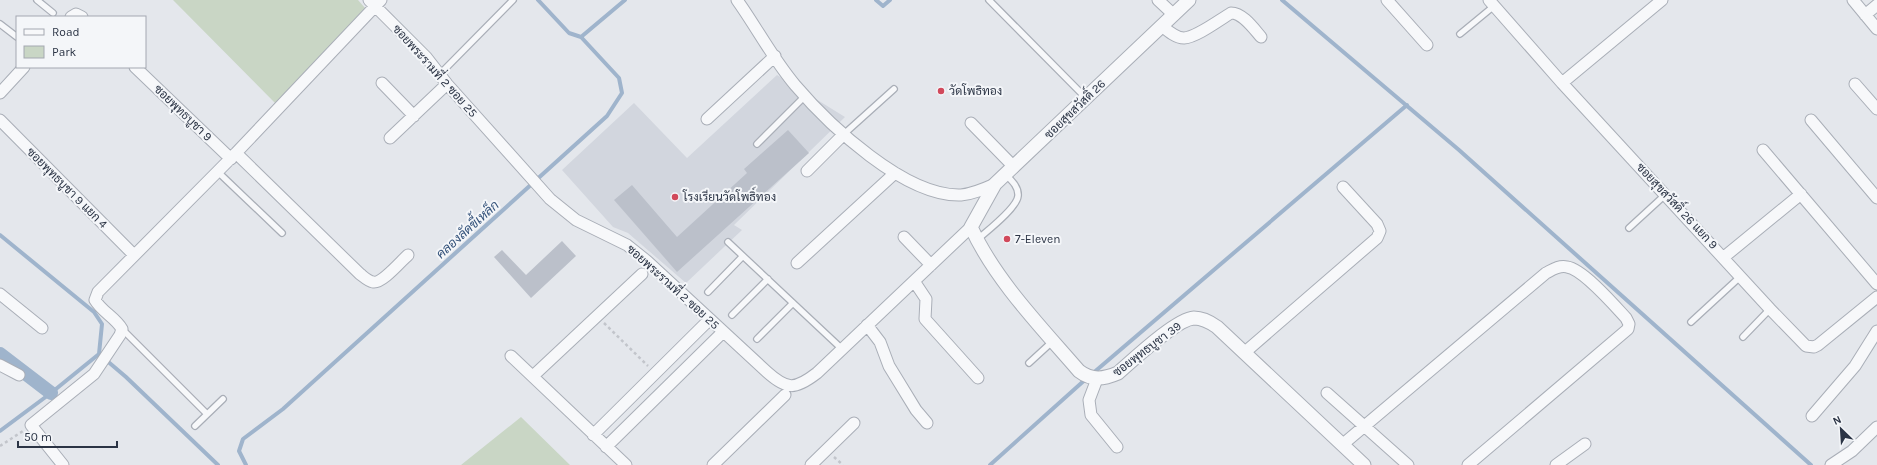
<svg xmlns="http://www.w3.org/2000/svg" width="1877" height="465" font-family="Karla,Sarabun,sans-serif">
	<rect width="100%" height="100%" fill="#e4e7ec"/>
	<path fill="#d2d6de" d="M 777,75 L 845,117 L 734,225 L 742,230 L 686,283 L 628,233 L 613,227 L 562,170 L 634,103 L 687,158 Z"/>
	<path fill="#c9d6c5" d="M 173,0 L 358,0 L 365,8 L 276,104 Z
		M 521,417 L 570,465 L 461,465 Z"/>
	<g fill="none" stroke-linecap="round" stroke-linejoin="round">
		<path stroke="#9fb4cc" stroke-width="4" d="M 538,0 L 569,33 L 581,37
			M 876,0 L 883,6 L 890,0
			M 1282,0 L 1459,150 L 1811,465
			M 0,235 L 94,312 L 102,324 L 99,354
			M 1092,374 L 1407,105
			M 0,431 L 51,393 L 99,354 L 126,377 L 218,465
			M 246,465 L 239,451 L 243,439 L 283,409 L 607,116 L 622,93 L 619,78 L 581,37 L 625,0
			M 990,465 L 1087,378"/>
		<path stroke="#9fb4cc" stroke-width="14" d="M 0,354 L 51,393"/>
	</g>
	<path fill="#bbc0ca" d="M 788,130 L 809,153 L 677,272 L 614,200 L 632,185 L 677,237 L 747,173 L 744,169 Z
		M 562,241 L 576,256 L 531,298 L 494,257 L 502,250 L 526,275 Z"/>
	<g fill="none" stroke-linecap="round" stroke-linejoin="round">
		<g stroke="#a9aeb7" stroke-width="8">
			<path id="service" d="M 37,0 L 53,13
				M 989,0 L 1086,98
				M 0,24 L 17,37
				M 1460,34 L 1494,6
				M 439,75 L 513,0
				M 844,134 L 894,89
				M 757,144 L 805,96
				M 218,172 L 282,233
				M 1629,228 L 1665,195
				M 978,239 C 987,231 1017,208 1018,196 C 1019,187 1011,180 1006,175
				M 728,242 L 842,349
				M 708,292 L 743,256
				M 732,315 L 768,279
				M 1691,322 L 1741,276
				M 122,329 L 207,414
				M 1743,337 L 1770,309
				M 757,339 L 793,303
				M 1029,363 L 1053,341
				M 195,426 L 223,399"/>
		</g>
		<g stroke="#a9aeb7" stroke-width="13">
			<path id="minor" d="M 369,0 L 426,57 L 447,84 L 550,199 L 576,220 L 627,245 L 647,261 L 767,372 C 787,390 795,390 817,373 L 971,227
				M 737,0 C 757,28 773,59 795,85 C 829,125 905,197 961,195 C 973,194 984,189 995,184
				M 1158,0 L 1174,15
				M 1387,0 L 1427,45
				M 1489,0 L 1562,83 L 1770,309 L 1806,346 L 1814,347 L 1818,345 L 1877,297
				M 1853,0 L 1877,29
				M 1865,15 L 1877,5
				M 71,17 L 76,14 L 82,17
				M 1162,26 C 1168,31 1176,38 1184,38 C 1197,37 1219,20 1231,13 C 1243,13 1254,29 1261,37
				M 135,67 L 231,159
				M 382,83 L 414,116
				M 1562,83 L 1662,0
				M 1855,84 L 1877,109
				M 0,93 L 24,67
				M 707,119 L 775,56
				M 0,120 L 134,255
				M 1811,120 L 1877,198
				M 971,123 L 1014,167
				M 390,138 L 447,84
				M 1763,150 L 1877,284
				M 236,153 L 360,274 C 364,277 368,281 373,282 C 382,284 401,261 408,255
				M 807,171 L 844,134
				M 904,237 L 931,265
				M 1724,257 L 1801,194
				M 797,263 L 895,173
				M 914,281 L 926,299 L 925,319 L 978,378
				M 0,294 L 42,328
				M 867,325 L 880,342 L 889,366 L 897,379 L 916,410 L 927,423
				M 1244,353 L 1377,238 L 1380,231 L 1377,224 L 1343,187
				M 511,356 L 626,465
				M 0,365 L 19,375
				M 533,376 L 642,274
				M 1097,379 L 1089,400 L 1091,415 L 1117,447
				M 1327,393 L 1408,465
				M 1812,416 L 1855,366 L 1877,331
				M 593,435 L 710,319
				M 1342,445 L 1546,273 C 1552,270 1559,265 1567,267 C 1583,269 1615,306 1626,318 L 1629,324 L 1628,329 L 1468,465
				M 606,447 L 723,332
				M 63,465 L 31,425 L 94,374 L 120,335 L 122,329 C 115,317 102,312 95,300 L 98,292 L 236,153 L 381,0
				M 713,465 L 785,395
				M 811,465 L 854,423
				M 1556,465 L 1585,444
				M 1831,465 L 1852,451 L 1877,427"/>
		</g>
		<g stroke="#a9aeb7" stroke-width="15">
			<path id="tertiary" d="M 1189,0 L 995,184 L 971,227 C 995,280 1042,328 1079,371 C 1092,381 1104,379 1118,373 C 1133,360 1176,319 1194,318 C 1203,318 1210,322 1217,327 L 1364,465"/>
		</g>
		<path stroke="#c2c5cb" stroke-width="2.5" stroke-dasharray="3 3" stroke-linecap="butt" d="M 604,323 L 648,366
			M 0,446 L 23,431
			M 834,457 L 843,465"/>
		<use href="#service" stroke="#f7f8fa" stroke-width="5.5"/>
		<use href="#minor" stroke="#f7f8fa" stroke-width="11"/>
		<use href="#tertiary" stroke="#f7f8fa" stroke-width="13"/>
	</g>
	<g fill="#d1495b" stroke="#f4f6f9" stroke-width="1.5">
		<circle cx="941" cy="91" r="4"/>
		<circle cx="675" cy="197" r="4"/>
		<circle cx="1007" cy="239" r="4"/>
	</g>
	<g text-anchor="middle" stroke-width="4" stroke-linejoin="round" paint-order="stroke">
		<g font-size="12" fill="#2b3445" stroke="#f4f6f9">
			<text transform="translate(435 71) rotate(48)" y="4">ซอยพระรามที่ 2 ซอย 25</text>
			<text transform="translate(1075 109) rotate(-44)" y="4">ซอยสุขสวัสดิ์ 26</text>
			<text transform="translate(183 113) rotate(44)" y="4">ซอยพุทธบูชา 9</text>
			<text transform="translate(67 188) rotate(45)" y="4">ซอยพุทธบูชา 9 แยก 4</text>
			<text transform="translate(1677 206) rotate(47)" y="4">ซอยสุขสวัสดิ์ 26 แยก 9</text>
			<text transform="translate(673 287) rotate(42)" y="4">ซอยพระรามที่ 2 ซอย 25</text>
			<text transform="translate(1147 349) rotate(-37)" y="4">ซอยพุทธบูชา 39</text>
		</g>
		<g font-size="12" fill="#2b3445" stroke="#f4f6f9" text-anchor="start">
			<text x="949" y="95">วัดโพธิทอง</text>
			<text x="683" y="201">โรงเรียนวัดโพธิ์ทอง</text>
			<text x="1015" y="243">7-Eleven</text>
		</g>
		<g font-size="13" font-style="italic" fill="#34527a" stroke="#f4f6f9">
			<text transform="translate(467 229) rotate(-42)" y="5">คลองลัดขี้เหล็ก</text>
		</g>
	</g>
	<rect x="16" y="16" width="130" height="52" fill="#f4f6f9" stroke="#a4a8b1"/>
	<rect x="24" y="29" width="20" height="6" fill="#f7f8fa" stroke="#a4a8b1"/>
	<text x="52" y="36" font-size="12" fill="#2b3445">Road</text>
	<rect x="24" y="46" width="20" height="12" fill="#c9d6c5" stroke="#a4a8b1"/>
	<text x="52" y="56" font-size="12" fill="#2b3445">Park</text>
	<g transform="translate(1841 429) rotate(335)" stroke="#f4f6f9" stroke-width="3" paint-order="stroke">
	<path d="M0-3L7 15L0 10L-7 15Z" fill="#2b3445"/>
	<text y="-6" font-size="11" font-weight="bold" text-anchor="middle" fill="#2b3445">N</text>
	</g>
	<path d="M18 441v6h99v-6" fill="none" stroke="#2b3445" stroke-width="2"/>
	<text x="24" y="441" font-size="12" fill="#2b3445" stroke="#f4f6f9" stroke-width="3" paint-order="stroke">50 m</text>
</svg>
